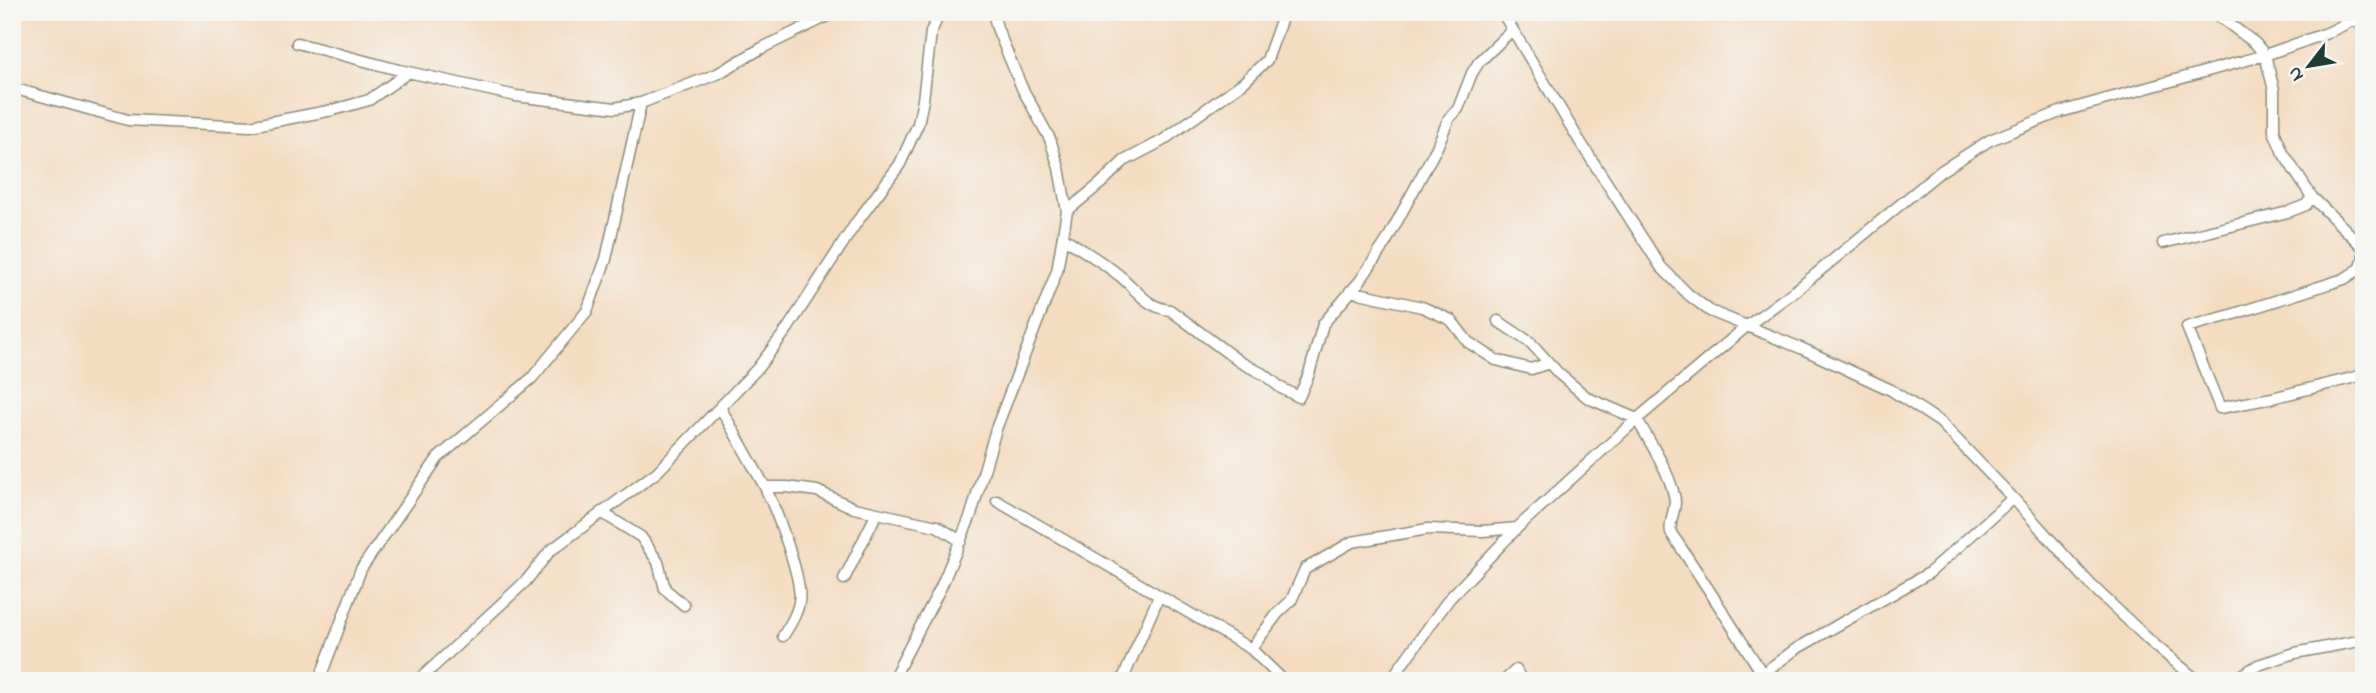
<svg xmlns="http://www.w3.org/2000/svg" width="2376" height="693" font-family="'Indie Flower',sans-serif">
	<rect width="100%" height="100%" fill="#f6f6f2"/>
	<filter id="ink" filterUnits="userSpaceOnUse"><feTurbulence type="fractalNoise" baseFrequency=".0143" numOctaves="2"/><feDisplacementMap in="SourceGraphic" scale="14" xChannelSelector="R" yChannelSelector="G"/><feConvolveMatrix kernelMatrix="1 2 1 2 8 2 1 2 1" color-interpolation-filters="sRGB"/></filter>
	<filter id="wash" filterUnits="userSpaceOnUse"><feTurbulence type="fractalNoise" baseFrequency=".00686" numOctaves="4" result="noise"/><feDisplacementMap in="SourceGraphic" scale="28" xChannelSelector="R" yChannelSelector="G"/><feGaussianBlur stdDeviation="1.57" result="paint"/><feColorMatrix in="noise" values="0 0 0 0 0 0 0 0 0 0 0 0 0 0 0 0 0 1.4 0 .05"/><feComposite in="paint" operator="in"/></filter>
	<g filter="url(#wash)">
		<rect width="100%" height="100%" fill="#f4dcc1"/>
	</g>
	<g filter="url(#ink)">
		<g fill="none" stroke-linecap="round" stroke-linejoin="round">
			<g stroke="#8a8c7a" stroke-width="13">
				<path id="minor" d="M 1502,12 L 1579,140 L 1661,267 L 1689,295 L 1710,311 L 1803,349 L 1891,390 L 1940,422 L 2013,498 L 2091,585 L 2150,641 L 2198,681
					M 2213,12 L 2255,43 L 2265,55 L 2274,90 L 2274,131 L 2283,153 L 2312,197 L 2364,248
					M 2346,12 L 2364,28
					M 297,43 L 399,70 L 516,96 L 615,108 L 641,103 L 717,74 L 762,48 L 836,12
					M 12,88 L 128,120 L 250,126 L 333,110 L 369,100 L 409,72
					M 1067,211 L 1100,184 L 1124,161 L 1162,141 L 1244,82 L 1267,60 L 1284,12
					M 1064,238 C 1082,250 1103,262 1120,276 C 1137,290 1146,307 1170,310 L 1240,362 L 1265,375 L 1281,388 L 1299,397 L 1309,374 L 1323,324 L 1360,281 L 1386,242 L 1437,147 L 1449,118 L 1458,109 L 1472,73 L 1479,62 L 1512,30
					M 2163,243 L 2288,212 L 2306,205 L 2312,197
					M 2364,255 L 2361,268 L 2344,279 L 2231,315 L 2187,327 L 2220,408 L 2272,398 L 2364,375
					M 1350,291 L 1422,307 L 1451,320 L 1468,342 L 1496,360 L 1531,369 L 1549,363
					M 1498,321 L 1531,343 L 1559,374 L 1588,398 L 1637,419 C 1650,443 1668,469 1674,495 C 1678,508 1668,520 1671,533 C 1704,581 1735,631 1767,681
					M 720,407 L 765,487 L 787,487 L 817,491 L 854,508 L 937,526 L 961,541
					M 765,487 C 775,508 804,581 799,602 C 797,614 790,625 783,636
					M 997,501 L 1251,649 L 1284,681
					M 601,512 L 641,537 L 658,562 L 665,589 L 684,605
					M 844,579 L 877,513
					M 1251,649 L 1278,613 L 1291,601 L 1305,569 L 1352,542 L 1428,529 L 1483,531 L 1517,528
					M 1762,674 L 1796,649 L 1929,573 L 2013,498
					M 319,681 L 361,569 L 438,458 L 532,378 L 587,311 L 606,259 L 641,103
					M 418,681 L 526,581 L 550,551 L 657,472 L 757,369 L 788,328 L 856,223 L 900,164 L 918,124 L 923,100 L 931,32 L 940,12
					M 892,681 L 941,587 L 971,515 L 996,429 L 1057,271 L 1067,211 L 1059,168 L 1050,139 L 1022,88 L 997,28 L 993,12
					M 1122,681 L 1159,596
					M 1390,681 L 1449,599 L 1517,528 L 1637,419 L 1747,326 L 1800,287 L 1941,171 L 1990,140 L 2060,112 L 2265,55 L 2327,33 L 2364,15
					M 1504,681 L 1516,670 L 1522,681
					M 2233,681 L 2258,665 L 2295,653 L 2364,640"/>
			</g>
			<use href="#minor" stroke="#fff" stroke-width="10"/>
		</g>
	</g>
	<rect width="2376" height="693" fill="none" stroke="#f6f6f2" stroke-width="42"/>
	<g transform="translate(2309 66) rotate(239)" stroke="#f6f6f2" stroke-width="5" paint-order="stroke">
	<path d="M0-5L12 26L0 18L-12 26Z" fill="#1f3d34"/>
	<text y="-10" font-size="19" font-weight="bold" text-anchor="middle" fill="#1f3d34">N</text>
	</g>
</svg>
